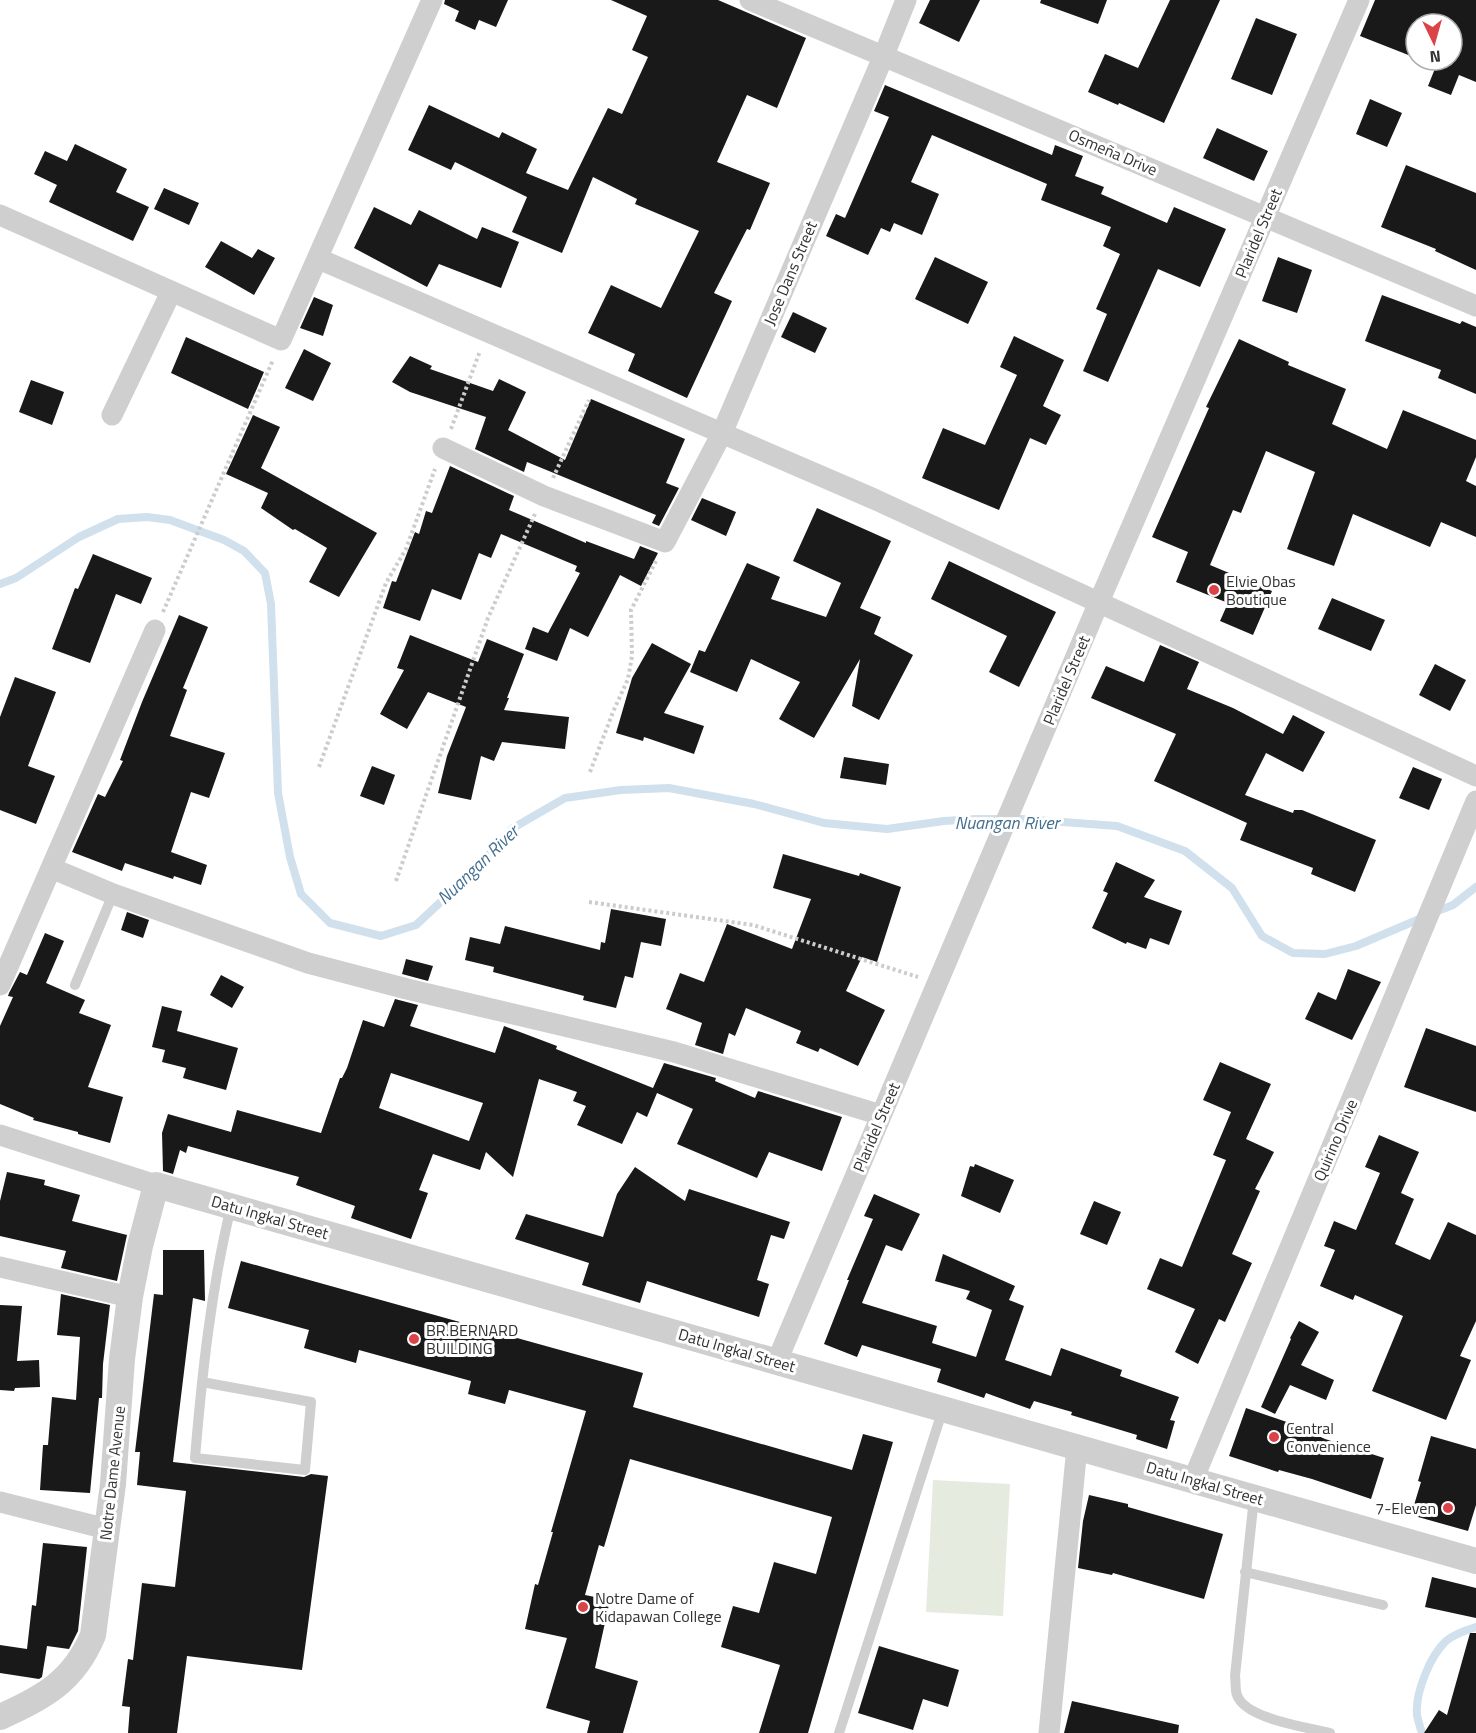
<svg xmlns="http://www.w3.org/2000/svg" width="1476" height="1733" font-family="'Titillium Web',sans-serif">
	<rect width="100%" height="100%" fill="#fff"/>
	<path fill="#e5ebdf" d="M 933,1480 L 1010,1484 L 1003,1616 L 926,1612 Z"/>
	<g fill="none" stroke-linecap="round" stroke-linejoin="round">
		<path stroke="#d0e0ec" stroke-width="8" d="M 0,584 L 16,578 L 79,537 L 118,519 L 147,517 L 170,520 L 224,540 L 244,551 L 265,573 L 271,604 L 278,793 L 290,857 L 301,894 L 330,923 L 381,936 L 416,925 L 475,870 L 513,828 L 565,798 L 621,790 L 669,788 L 754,804 L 824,823 L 887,829 L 944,821 L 976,819 L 1022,819 L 1117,826 L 1185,851 L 1232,888 L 1262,936 L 1293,953 L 1325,954 L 1356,946 L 1424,917
			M 1435,912 L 1453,905 L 1476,887
			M 1422,1733 C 1420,1727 1418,1721 1417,1715 C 1415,1693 1430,1656 1446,1641 C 1454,1634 1466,1630 1476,1627"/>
	</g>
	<path fill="#191919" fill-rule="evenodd" d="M 445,0 L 508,0 L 496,27 L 479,20 L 475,30 L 455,21 L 459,11 L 444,4 Z
		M 611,0 L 718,0 L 806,38 L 777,108 L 747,95 L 717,162 L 770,183 L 750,230 L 747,229 L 714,293 L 732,301 L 687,398 L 628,371 L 635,354 L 588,333 L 611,285 L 661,308 L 699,231 L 635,204 L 637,199 L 593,177 L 562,253 L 512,232 L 527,197 L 455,162 L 451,170 L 408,150 L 429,105 L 499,138 L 502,132 L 537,149 L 526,173 L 568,190 L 608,108 L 622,114 L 648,57 L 632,50 L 647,16 Z
		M 930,0 L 980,0 L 959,42 L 919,23 Z
		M 1041,0 L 1107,0 L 1098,24 L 1040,3 Z
		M 1170,0 L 1220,0 L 1164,123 L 1119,103 L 1118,105 L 1088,92 L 1105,54 L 1138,68 Z
		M 1375,0 L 1476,0 L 1476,82 L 1459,75 L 1451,95 L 1428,86 L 1436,66 L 1421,60 L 1452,60 L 1452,24 L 1416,24 L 1416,58 L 1360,36 Z
		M 1256,18 L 1297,34 L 1272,95 L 1231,79 Z
		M 885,85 L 1052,155 L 1055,145 L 1083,156 L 1075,176 L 1104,187 L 1101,194 L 1167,223 L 1174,207 L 1226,229 L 1200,287 L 1158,269 L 1108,382 L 1083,371 L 1107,314 L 1096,309 L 1120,254 L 1103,246 L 1111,227 L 1041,200 L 1047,184 L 932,135 L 911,182 L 939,194 L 922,235 L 894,223 L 890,232 L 881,228 L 868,255 L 826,236 L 836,214 L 845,218 L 889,117 L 874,111 Z
		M 1370,99 L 1402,113 L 1387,147 L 1356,134 Z
		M 1217,128 L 1268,151 L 1254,181 L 1203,158 Z
		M 75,144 L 127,169 L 116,192 L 149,207 L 133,241 L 49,202 L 57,185 L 34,174 L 45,151 L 67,161 Z
		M 1406,165 L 1476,193 L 1476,270 L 1435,251 L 1436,249 L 1381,227 Z
		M 164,188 L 199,203 L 189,225 L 154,209 Z
		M 374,207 L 411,225 L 419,210 L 477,239 L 482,227 L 519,242 L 501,288 L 439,264 L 427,287 L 354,248 Z
		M 221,241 L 252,258 L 258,249 L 275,258 L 254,295 L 205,267 Z
		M 935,257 L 988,282 L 968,324 L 915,299 Z
		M 1278,257 L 1312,270 L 1297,313 L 1262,301 Z
		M 1382,295 L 1460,324 L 1462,321 L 1476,327 L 1476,394 L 1438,378 L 1441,370 L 1365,341 Z
		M 314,297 L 333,305 L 323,336 L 300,328 Z
		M 793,312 L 827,328 L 815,353 L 781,337 Z
		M 1014,336 L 1064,360 L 1043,406 L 1061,415 L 1046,445 L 1030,438 L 999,510 L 922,478 L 943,428 L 985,445 L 1017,375 L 1000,367 Z
		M 186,337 L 264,372 L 248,409 L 171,373 Z
		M 1239,339 L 1289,362 L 1288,365 L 1346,389 L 1332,424 L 1387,449 L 1403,410 L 1476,440 L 1476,457 L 1466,481 L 1476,486 L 1476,537 L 1441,522 L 1430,547 L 1353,514 L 1334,566 L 1287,549 L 1315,472 L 1266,451 L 1241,513 L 1233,510 L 1210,565 L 1272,591 L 1253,635 L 1220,621 L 1228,603 L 1176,582 L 1188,552 L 1152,537 L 1209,408 L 1206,407 Z
		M 304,349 L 331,363 L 313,401 L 285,388 Z
		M 410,356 L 432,366 L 430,369 L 493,391 L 499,379 L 526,392 L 508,430 L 565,460 L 591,399 L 685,439 L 666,483 L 679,488 L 659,526 L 652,523 L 656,515 L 527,462 L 524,472 L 475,449 L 486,417 L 410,392 L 392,382 Z
		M 31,380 L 64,392 L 52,425 L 19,412 Z
		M 253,415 L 280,427 L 261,468 L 377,533 L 339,597 L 309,582 L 327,548 L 295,529 L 293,530 L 261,508 L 268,493 L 226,474 Z
		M 450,466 L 514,496 L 509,510 L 586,543 L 586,541 L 634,559 L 640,546 L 658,553 L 641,586 L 620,575 L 588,637 L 570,628 L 557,661 L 525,649 L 533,627 L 548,633 L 580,573 L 575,571 L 577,566 L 501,534 L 491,558 L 479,553 L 461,600 L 432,589 L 420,621 L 383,608 L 392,581 L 396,582 L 415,532 L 419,534 L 426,511 L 432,513 Z
		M 702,498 L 736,512 L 726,536 L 691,520 Z
		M 817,508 L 891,541 L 860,608 L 881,617 L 874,634 L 913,655 L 879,720 L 852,706 L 860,659 L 814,738 L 779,719 L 800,682 L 751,659 L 737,692 L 690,672 L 699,650 L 705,652 L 747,563 L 780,577 L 771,599 L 826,617 L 841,583 L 793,561 Z
		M 93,554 L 152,578 L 141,604 L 116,594 L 90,663 L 52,649 L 75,588 L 78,589 Z
		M 949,561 L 1056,612 L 1019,687 L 989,672 L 1007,636 L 931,599 Z
		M 1332,598 L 1385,620 L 1371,651 L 1318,629 Z
		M 179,615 L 208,627 L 183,688 L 187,690 L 170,736 L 225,753 L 209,798 L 191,792 L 171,852 L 207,865 L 201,885 L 174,876 L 173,879 L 125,863 L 122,871 L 72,852 L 98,794 L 105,797 L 123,761 L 120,760 L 142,702 Z
		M 410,635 L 478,662 L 487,639 L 524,654 L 507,698 L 509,698 L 504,710 L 569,717 L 565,749 L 502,742 L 494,761 L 481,756 L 471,800 L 438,793 L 447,756 L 466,707 L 428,692 L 407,729 L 380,714 L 404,670 L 397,668 Z
		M 652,643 L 691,664 L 664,713 L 704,726 L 694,754 L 644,737 L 643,741 L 616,733 L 632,678 Z
		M 1160,645 L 1199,662 L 1187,689 L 1233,708 L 1283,734 L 1293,715 L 1325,732 L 1303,772 L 1266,753 L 1245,795 L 1293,813 L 1294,810 L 1302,810 L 1376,840 L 1355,892 L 1311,874 L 1313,868 L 1240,840 L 1247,823 L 1154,781 L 1176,734 L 1091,698 L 1106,666 L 1144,682 Z
		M 1435,664 L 1466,680 L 1450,711 L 1419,695 Z
		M 15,677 L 56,692 L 28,766 L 55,776 L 36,824 L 0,810 L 0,717 Z
		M 844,757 L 889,764 L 886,785 L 840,778 Z
		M 372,766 L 395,775 L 384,805 L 360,796 Z
		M 1413,767 L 1442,779 L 1429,810 L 1399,798 Z
		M 783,854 L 859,876 L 860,873 L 901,887 L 877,962 L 862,957 L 846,991 L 885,1010 L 858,1066 L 820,1048 L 818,1052 L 796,1043 L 801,1031 L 746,1008 L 735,1036 L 729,1033 L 723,1054 L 695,1045 L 702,1023 L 666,1009 L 680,973 L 704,982 L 727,924 L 792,949 L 811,899 L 773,888 Z
		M 1116,862 L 1155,880 L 1144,897 L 1182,911 L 1169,945 L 1150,938 L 1146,949 L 1127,942 L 1126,944 L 1092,928 L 1108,893 L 1103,891 Z
		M 611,909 L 666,919 L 661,946 L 641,942 L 633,978 L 625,976 L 616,1008 L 583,1000 L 584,996 L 493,972 L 494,967 L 465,960 L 470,937 L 500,944 L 505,926 L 600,950 L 601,942 L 605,943 Z
		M 127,912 L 149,920 L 143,938 L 121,930 Z
		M 45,933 L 64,941 L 46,983 L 85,1000 L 79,1013 L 111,1025 L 88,1087 L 123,1097 L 110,1143 L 78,1134 L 78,1132 L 33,1120 L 34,1118 L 0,1104 L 0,1026 L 13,997 L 8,996 L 9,993 L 20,972 L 27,975 Z
		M 406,959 L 433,966 L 428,981 L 402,974 Z
		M 1348,969 L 1381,982 L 1352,1040 L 1305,1019 L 1318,992 L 1336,1000 Z
		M 221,975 L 244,987 L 232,1008 L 210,995 Z
		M 395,999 L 418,1005 L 410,1026 L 495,1053 L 504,1026 L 557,1046 L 556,1049 L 653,1088 L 664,1063 L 716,1078 L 715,1081 L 755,1098 L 758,1091 L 842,1117 L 822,1171 L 769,1152 L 757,1178 L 677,1144 L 693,1109 L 657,1093 L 647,1117 L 637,1112 L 622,1144 L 577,1125 L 586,1106 L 573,1101 L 577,1092 L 539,1079 L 513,1177 L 486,1152 L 480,1170 L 433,1154 L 419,1190 L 428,1193 L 411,1239 L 351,1218 L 355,1206 L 296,1185 L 299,1177 L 188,1146 L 186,1153 L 180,1150 L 173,1174 L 163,1171 L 162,1133 L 168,1114 L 231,1132 L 237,1110 L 321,1133 L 340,1078 L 342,1078 L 347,1068 L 363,1020 L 384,1027 ZM 391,1073 L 483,1103 L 469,1141 L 379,1108 Z
		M 162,1006 L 182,1011 L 177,1031 L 238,1048 L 226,1090 L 183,1078 L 186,1068 L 162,1062 L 165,1050 L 152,1047 Z
		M 1426,1028 L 1476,1046 L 1476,1112 L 1404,1087 Z
		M 1220,1062 L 1271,1084 L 1246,1139 L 1274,1152 L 1255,1189 L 1260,1191 L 1232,1254 L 1252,1263 L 1225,1322 L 1219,1319 L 1198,1364 L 1175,1352 L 1195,1309 L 1147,1289 L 1160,1258 L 1182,1267 L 1226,1160 L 1213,1155 L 1231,1112 L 1203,1100 Z
		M 1379,1135 L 1419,1152 L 1401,1193 L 1414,1199 L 1395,1244 L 1430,1260 L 1448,1222 L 1476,1235 L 1476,1321 L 1460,1356 L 1471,1360 L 1446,1420 L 1372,1391 L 1403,1316 L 1355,1295 L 1353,1300 L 1320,1286 L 1335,1250 L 1324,1246 L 1334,1221 L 1356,1230 L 1380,1173 L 1365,1167 Z
		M 975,1164 L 1014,1180 L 1000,1213 L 961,1196 L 970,1166 L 974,1167 Z
		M 635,1167 L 685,1201 L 689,1189 L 790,1222 L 784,1239 L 771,1235 L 757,1280 L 769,1284 L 759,1317 L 647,1281 L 640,1303 L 582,1285 L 589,1263 L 515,1239 L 526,1214 L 603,1237 L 617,1194 Z
		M 7,1172 L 45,1180 L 44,1185 L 80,1195 L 72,1221 L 127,1235 L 117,1281 L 61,1268 L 66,1251 L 0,1236 L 0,1201 Z
		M 874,1194 L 920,1214 L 902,1251 L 886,1245 L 862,1303 L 937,1326 L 932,1343 L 976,1357 L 992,1310 L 966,1299 L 970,1291 L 935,1281 L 943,1254 L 1015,1286 L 1009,1300 L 1024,1306 L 1005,1360 L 1051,1376 L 1061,1348 L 1122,1370 L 1120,1376 L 1179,1397 L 1170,1420 L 1175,1421 L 1167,1449 L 1136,1439 L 1137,1435 L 1071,1415 L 1072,1412 L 1034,1401 L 1030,1409 L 986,1393 L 984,1398 L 937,1382 L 941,1369 L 862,1345 L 857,1357 L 824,1344 L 849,1280 L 847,1280 L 873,1219 L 864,1216 Z
		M 1094,1201 L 1121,1212 L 1107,1245 L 1080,1234 Z
		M 163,1250 L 204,1250 L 205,1301 L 193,1298 L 173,1462 L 304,1477 L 311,1474 L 328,1476 L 302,1670 L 187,1656 L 177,1733 L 128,1733 L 130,1707 L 122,1706 L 128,1659 L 133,1660 L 142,1583 L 175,1587 L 186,1491 L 137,1485 L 140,1452 L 135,1452 L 154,1294 L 163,1295 Z
		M 241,1261 L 643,1373 L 633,1407 L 852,1470 L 863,1434 L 893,1442 L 808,1733 L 759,1733 L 780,1665 L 721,1647 L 733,1606 L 759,1613 L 774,1562 L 816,1574 L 832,1517 L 630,1459 L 604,1547 L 599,1545 L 585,1595 L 610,1600 L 595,1668 L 638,1681 L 623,1733 L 587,1733 L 590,1721 L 546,1708 L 567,1638 L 525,1629 L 535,1584 L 538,1585 L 553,1532 L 551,1532 L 586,1411 L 509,1390 L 505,1404 L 468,1394 L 471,1381 L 359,1350 L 356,1363 L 304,1348 L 309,1330 L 228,1308 Z
		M 61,1294 L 110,1305 L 103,1364 L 102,1398 L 99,1398 L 90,1493 L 40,1490 L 43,1445 L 48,1445 L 52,1397 L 76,1400 L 80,1337 L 57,1335 Z
		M 0,1305 L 22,1306 L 17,1361 L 39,1360 L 40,1387 L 15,1388 L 14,1391 L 0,1390 Z
		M 1299,1321 L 1319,1332 L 1301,1365 L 1334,1380 L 1326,1400 L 1290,1385 L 1275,1414 L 1261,1407 L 1291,1339 L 1290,1338 Z
		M 1246,1408 L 1313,1431 L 1312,1433 L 1325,1439 L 1384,1458 L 1371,1499 L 1312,1479 L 1279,1470 L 1278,1472 L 1229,1456 Z
		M 1431,1436 L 1476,1449 L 1476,1505 L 1468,1531 L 1411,1515 L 1421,1482 L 1418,1481 Z
		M 1089,1495 L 1128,1504 L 1128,1507 L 1223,1534 L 1204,1599 L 1113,1573 L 1112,1575 L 1078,1568 L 1083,1521 Z
		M 43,1543 L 87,1547 L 78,1631 L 69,1649 L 47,1646 L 42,1677 L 39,1679 L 0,1673 L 0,1645 L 27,1649 L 32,1605 L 36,1606 Z
		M 1432,1577 L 1476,1588 L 1476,1618 L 1425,1607 Z
		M 1470,1633 L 1476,1633 L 1476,1733 L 1424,1733 L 1439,1710 L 1447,1715 Z
		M 879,1646 L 959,1670 L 948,1707 L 923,1699 L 913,1730 L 858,1713 Z
		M 1072,1701 L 1179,1725 L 1178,1733 L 1064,1733 Z"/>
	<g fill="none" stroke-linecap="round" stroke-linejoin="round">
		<path stroke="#ccc" stroke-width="4" stroke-dasharray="3 3" stroke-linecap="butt" d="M 451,429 L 480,351
			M 553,478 L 589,400
			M 163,612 L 273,360
			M 319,767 L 386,583 L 406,549 L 435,469
			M 590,772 L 613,712 L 628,679 L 632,656 L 631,610 L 656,561
			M 396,881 L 488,618 L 535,514
			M 589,902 L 753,925 L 918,977"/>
		<path stroke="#cfcfcf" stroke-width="10" d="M 75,985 L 113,894
			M 202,1382 L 311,1402 L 305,1470 L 195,1458 C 202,1374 211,1289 231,1207
			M 1254,1498 L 1235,1676 C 1236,1682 1235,1690 1237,1695 C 1245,1719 1307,1727 1330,1733
			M 1245,1572 L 1383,1605
			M 839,1733 L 943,1409"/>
		<path stroke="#cfcfcf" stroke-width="21" d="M 750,0 L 1476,306
			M 0,215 L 281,340 L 432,0
			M 319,259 L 874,499 L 1476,776
			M 112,415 L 171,292
			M 443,448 L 544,496 L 665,542 L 722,433 L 884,55 L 906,0
			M 51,868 L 113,894 L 308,963 L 407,989 L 674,1052 L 881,1115
			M 0,985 L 155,630
			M 0,1135 L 156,1185
			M 0,1267 L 130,1297
			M 777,1361 L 1099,602 L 1359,0
			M 1193,1480 L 1476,801
			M 0,1502 L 107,1529
			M 1049,1733 L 1077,1447"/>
		<path stroke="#cfcfcf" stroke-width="26" d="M 0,1717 C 43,1698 74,1681 93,1635 L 113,1484 L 122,1359 L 130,1297 L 140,1246 L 156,1185 L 1476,1561"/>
	</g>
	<g fill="#db4349" stroke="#fff" stroke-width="2">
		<circle cx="1214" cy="590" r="6"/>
		<circle cx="414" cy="1339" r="6"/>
		<circle cx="1274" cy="1437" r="6"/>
		<circle cx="1448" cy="1508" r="6"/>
		<circle cx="583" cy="1607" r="6"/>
	</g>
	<g text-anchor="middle" stroke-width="6" stroke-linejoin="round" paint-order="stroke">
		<g font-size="16" fill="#323232" stroke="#fff">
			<text transform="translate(1113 152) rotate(23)" y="6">Osmeña Drive</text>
			<text transform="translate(1258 233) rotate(-67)" y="6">Plaridel Street</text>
			<text transform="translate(790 273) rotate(-67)" y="6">Jose Dans Street</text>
			<text transform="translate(1066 680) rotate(-67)" y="6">Plaridel Street</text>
			<text transform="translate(876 1127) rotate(-67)" y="6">Plaridel Street</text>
			<text transform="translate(1335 1140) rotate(-67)" y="6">Quirino Drive</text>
			<text transform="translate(270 1217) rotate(16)" y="6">Datu Ingkal Street</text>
			<text transform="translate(737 1350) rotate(16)" y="6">Datu Ingkal Street</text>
			<text transform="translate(112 1473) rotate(-84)" y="6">Notre Dame Avenue</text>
			<text transform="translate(1205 1483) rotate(16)" y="6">Datu Ingkal Street</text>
		</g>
		<g font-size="16" fill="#323232" stroke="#fff" text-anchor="start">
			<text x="1226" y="587">Elvie Obas<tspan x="1226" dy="18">Boutique</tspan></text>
			<text x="426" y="1336">BR.BERNARD<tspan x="426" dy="18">BUILDING</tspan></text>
			<text x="1286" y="1434">Central<tspan x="1286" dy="18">Convenience</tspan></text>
			<text x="1436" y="1514" text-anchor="end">7-Eleven</text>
			<text x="595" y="1604">Notre Dame of<tspan x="595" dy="18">Kidapawan College</tspan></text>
		</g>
		<g font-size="18" font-style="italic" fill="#447091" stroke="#fff">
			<text x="1007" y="829">Nuangan River</text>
			<text transform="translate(478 865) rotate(-44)" y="6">Nuangan River</text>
		</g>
	</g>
	<g transform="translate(1434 42) rotate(175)"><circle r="28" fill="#ffffff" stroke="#adadad" stroke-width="1.5"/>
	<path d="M0-4.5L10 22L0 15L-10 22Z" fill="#db4349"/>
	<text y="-9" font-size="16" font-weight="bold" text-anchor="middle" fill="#323232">N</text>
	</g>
</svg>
